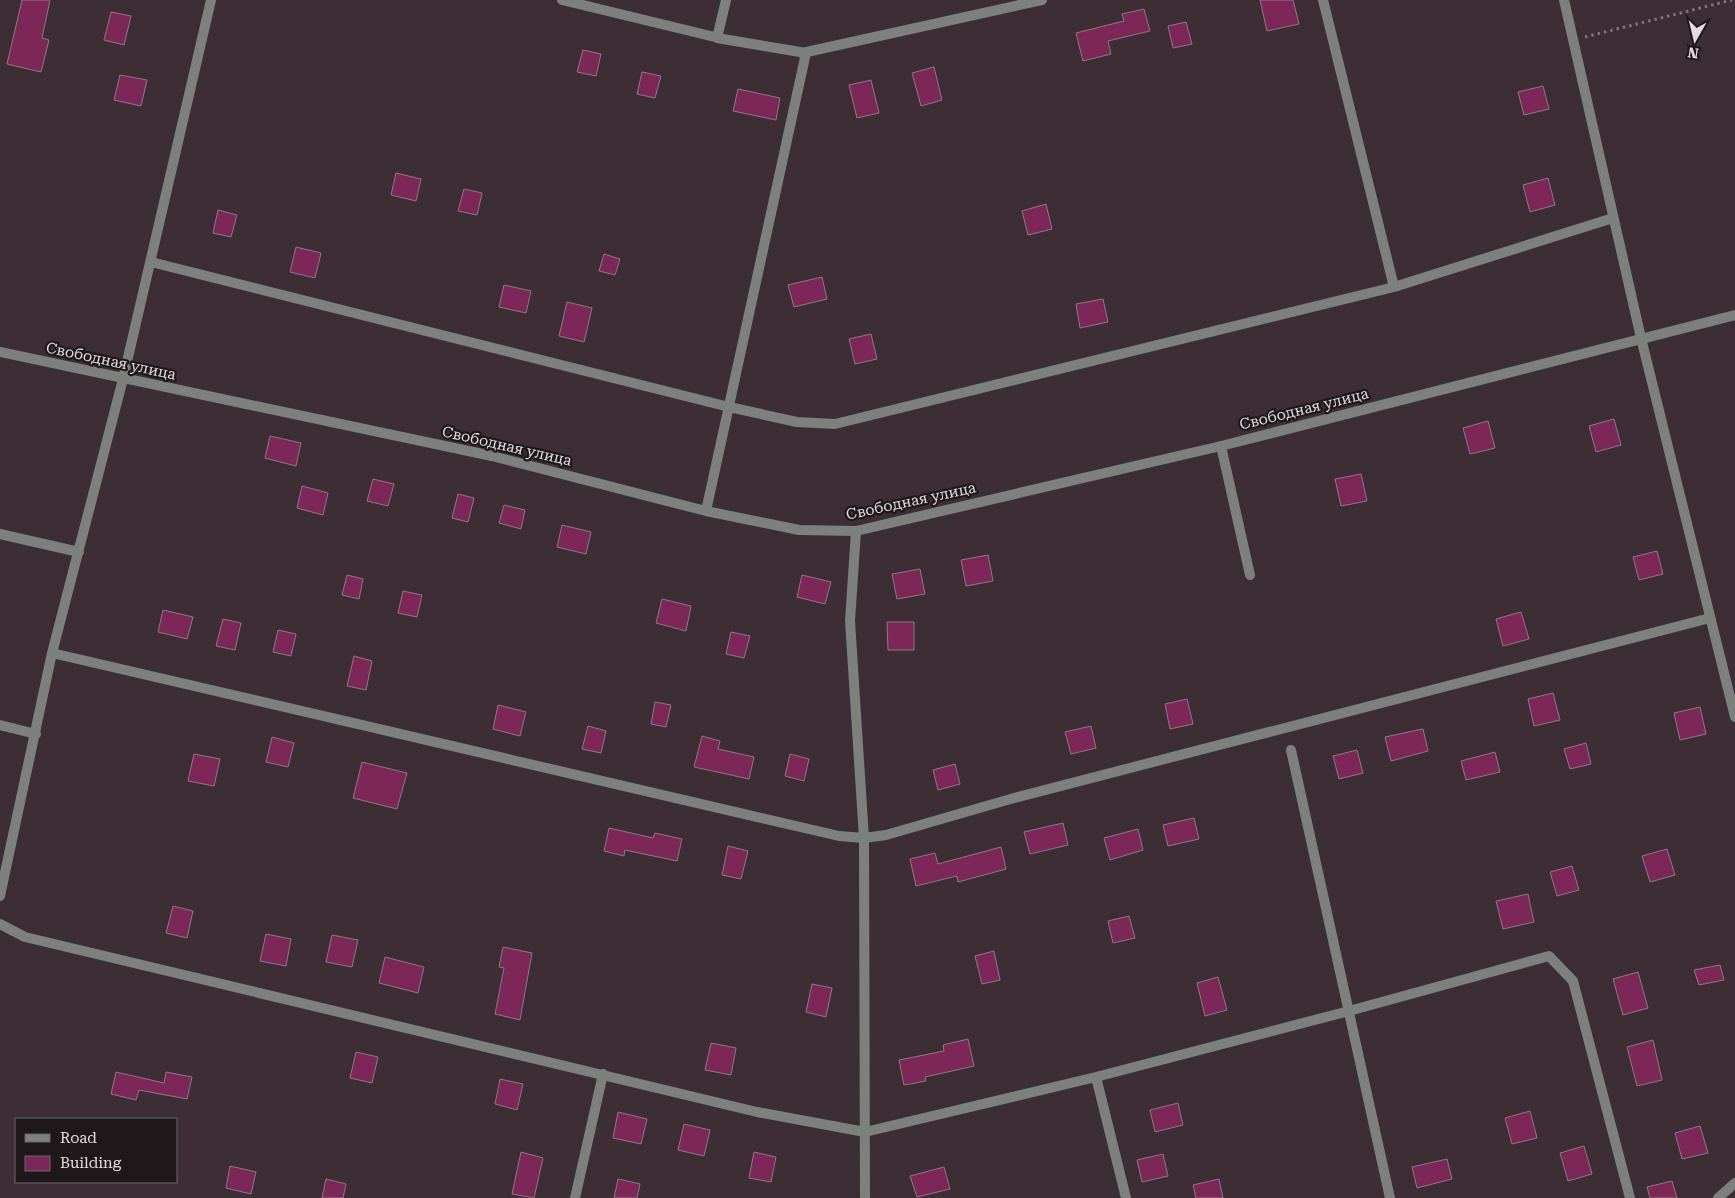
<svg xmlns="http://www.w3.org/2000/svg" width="1735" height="1198" font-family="'Roboto Serif',serif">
	<rect width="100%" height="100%" fill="#3c2e34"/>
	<path fill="#7c2757" stroke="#8b7b82" d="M 22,0 L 50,0 L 42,38 L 49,40 L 41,72 L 7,64 Z
		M 1260,0 L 1293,0 L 1299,24 L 1267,31 Z
		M 1144,9 L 1150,31 L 1108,41 L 1111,54 L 1083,61 L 1076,33 L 1124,21 L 1122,14 Z
		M 111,12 L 131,16 L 124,45 L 104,40 Z
		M 1186,22 L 1192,44 L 1173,48 L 1168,26 Z
		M 583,50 L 601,54 L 596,76 L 577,72 Z
		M 934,67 L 942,100 L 921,106 L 912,73 Z
		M 642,72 L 661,76 L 655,98 L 637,94 Z
		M 120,75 L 147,80 L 141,106 L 114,100 Z
		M 871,80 L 879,113 L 857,118 L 849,85 Z
		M 1543,86 L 1549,109 L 1524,115 L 1518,92 Z
		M 738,89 L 780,98 L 776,120 L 733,111 Z
		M 396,173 L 421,179 L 416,201 L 391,195 Z
		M 1548,178 L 1555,205 L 1530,212 L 1523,185 Z
		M 464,189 L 482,193 L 477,215 L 458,211 Z
		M 1046,204 L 1052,229 L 1028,235 L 1022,211 Z
		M 218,210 L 237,215 L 231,237 L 213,233 Z
		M 296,247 L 321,253 L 315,278 L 290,272 Z
		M 604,254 L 620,259 L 615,275 L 599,271 Z
		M 822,277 L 827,299 L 794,307 L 788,285 Z
		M 504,285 L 531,291 L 526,313 L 499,307 Z
		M 1103,299 L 1108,322 L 1080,328 L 1076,304 Z
		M 567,302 L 592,308 L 584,342 L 559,336 Z
		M 871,334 L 877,359 L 855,364 L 849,339 Z
		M 1614,419 L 1621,445 L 1596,452 L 1589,426 Z
		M 1488,421 L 1495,448 L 1470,454 L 1463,428 Z
		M 270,436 L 301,443 L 296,466 L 265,458 Z
		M 1361,474 L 1367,501 L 1341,506 L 1335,479 Z
		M 373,479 L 394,484 L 388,506 L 367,501 Z
		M 302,486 L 328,493 L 323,515 L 297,508 Z
		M 458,494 L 474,498 L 468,522 L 452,518 Z
		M 504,505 L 525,510 L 521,529 L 499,523 Z
		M 562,525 L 591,532 L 586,554 L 557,547 Z
		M 1657,551 L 1663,574 L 1639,580 L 1633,557 Z
		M 988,555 L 993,581 L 966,586 L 961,560 Z
		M 920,569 L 925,594 L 897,599 L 892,574 Z
		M 347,575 L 363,579 L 359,599 L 342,595 Z
		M 802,575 L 831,582 L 825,604 L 797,597 Z
		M 403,591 L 422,595 L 417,617 L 398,613 Z
		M 662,599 L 691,606 L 686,631 L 656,623 Z
		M 163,610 L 193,617 L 187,639 L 158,632 Z
		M 1521,612 L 1529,639 L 1503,646 L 1496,619 Z
		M 223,619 L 241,623 L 235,650 L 216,646 Z
		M 887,622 L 914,622 L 914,650 L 888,650 Z
		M 278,630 L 296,634 L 291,656 L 273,652 Z
		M 731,632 L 750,636 L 744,658 L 726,654 Z
		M 354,656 L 372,661 L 366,690 L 347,686 Z
		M 1553,693 L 1560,720 L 1534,726 L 1528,699 Z
		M 1187,699 L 1193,724 L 1170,729 L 1165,704 Z
		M 655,702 L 671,705 L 666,727 L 651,724 Z
		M 498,705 L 526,712 L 520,736 L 493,729 Z
		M 1700,707 L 1706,734 L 1680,740 L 1674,713 Z
		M 588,726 L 606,731 L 601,753 L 582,749 Z
		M 1091,726 L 1096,748 L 1071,754 L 1065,732 Z
		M 1423,729 L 1428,751 L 1391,761 L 1385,737 Z
		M 702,736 L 720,741 L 718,749 L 754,757 L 749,779 L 694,767 Z
		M 272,737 L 294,743 L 288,767 L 266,762 Z
		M 1586,743 L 1591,764 L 1570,769 L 1564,749 Z
		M 1357,750 L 1363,773 L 1339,779 L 1333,756 Z
		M 1495,752 L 1500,772 L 1466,780 L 1461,761 Z
		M 194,754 L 220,759 L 214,786 L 188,781 Z
		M 790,754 L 809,759 L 804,781 L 785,776 Z
		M 362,762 L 407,773 L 397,809 L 353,798 Z
		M 955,764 L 960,784 L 938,790 L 933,770 Z
		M 1194,818 L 1199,839 L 1168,846 L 1163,825 Z
		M 1063,823 L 1068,845 L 1030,854 L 1024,832 Z
		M 609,828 L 653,838 L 655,833 L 682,839 L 677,861 L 625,850 L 624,856 L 604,851 Z
		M 1138,829 L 1143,850 L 1110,860 L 1104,838 Z
		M 728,846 L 748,851 L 741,879 L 722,875 Z
		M 1001,847 L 1006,869 L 958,882 L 957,876 L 916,886 L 910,859 L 935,853 L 938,864 Z
		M 1667,849 L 1675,875 L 1650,882 L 1642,856 Z
		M 1572,866 L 1579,890 L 1557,896 L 1550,872 Z
		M 1528,894 L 1534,922 L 1503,929 L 1496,901 Z
		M 173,906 L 193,911 L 187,938 L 166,933 Z
		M 1129,916 L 1135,938 L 1113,943 L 1108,921 Z
		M 266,934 L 291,939 L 286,966 L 260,961 Z
		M 332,935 L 358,940 L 352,967 L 326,962 Z
		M 503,947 L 532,953 L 520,1020 L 495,1014 L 504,968 L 499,967 Z
		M 994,951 L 1000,980 L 982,984 L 975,956 Z
		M 385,957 L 424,967 L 418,993 L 379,983 Z
		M 1720,965 L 1724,980 L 1699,985 L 1694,970 Z
		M 1638,972 L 1648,1008 L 1623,1015 L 1613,979 Z
		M 1218,977 L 1227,1010 L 1205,1016 L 1197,983 Z
		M 812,984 L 832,988 L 826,1017 L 806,1012 Z
		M 968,1039 L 974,1066 L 925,1077 L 926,1081 L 904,1085 L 899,1060 L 944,1051 L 943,1045 Z
		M 1653,1040 L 1662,1080 L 1637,1086 L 1627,1047 Z
		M 711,1043 L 736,1048 L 731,1075 L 705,1070 Z
		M 356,1052 L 378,1057 L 372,1083 L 350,1078 Z
		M 116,1072 L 164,1083 L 166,1072 L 192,1077 L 187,1099 L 139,1090 L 136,1100 L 111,1094 Z
		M 500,1079 L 523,1084 L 517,1110 L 495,1104 Z
		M 1178,1103 L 1183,1125 L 1155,1132 L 1150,1110 Z
		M 1530,1111 L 1537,1138 L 1512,1144 L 1505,1118 Z
		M 618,1112 L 647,1119 L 641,1144 L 613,1138 Z
		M 684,1124 L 710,1130 L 704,1156 L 678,1150 Z
		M 1700,1126 L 1708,1153 L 1682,1159 L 1675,1133 Z
		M 1584,1146 L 1592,1174 L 1568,1181 L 1560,1153 Z
		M 521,1152 L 543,1158 L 534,1198 L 512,1194 Z
		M 754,1152 L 776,1157 L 771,1182 L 749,1178 Z
		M 1163,1154 L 1168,1176 L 1142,1182 L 1137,1160 Z
		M 1447,1159 L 1452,1179 L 1417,1188 L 1412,1167 Z
		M 230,1166 L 256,1172 L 251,1194 L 226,1188 Z
		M 944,1167 L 950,1189 L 917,1197 L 910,1176 Z
		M 326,1179 L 346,1184 L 343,1198 L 322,1198 Z
		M 618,1179 L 640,1184 L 637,1198 L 614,1198 Z
		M 1219,1179 L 1223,1198 L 1196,1198 L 1193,1185 Z
		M 1672,1181 L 1677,1198 L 1650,1198 L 1647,1187 Z"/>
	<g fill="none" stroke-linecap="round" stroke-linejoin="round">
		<path stroke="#81757a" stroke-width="3" stroke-dasharray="2.5 4" stroke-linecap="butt" d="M 1585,37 L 1732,0"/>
		<path stroke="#7c817d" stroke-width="10" d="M 562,0 L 723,39
			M 1323,0 L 1394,287
			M 1564,0 L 1641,338 L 1735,717
			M 802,53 L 1042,0
			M 151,262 L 729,407 L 797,422 L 835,424 L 1394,287 L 1613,218
			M 0,352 L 492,456 L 706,511 L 799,530 L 856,531 L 1221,446 L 1735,315
			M 1221,446 L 1250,575
			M 706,511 L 806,53 L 717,38 L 726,0
			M 856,531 L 850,621 L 864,838 L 865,1198
			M 0,534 L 79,552
			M 52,653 L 839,836 L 864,838 L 886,835 L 1014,798 L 1710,618
			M 0,725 L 36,734
			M 1291,750 L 1390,1198
			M 0,896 L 52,653 L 123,379 L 211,0
			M 0,924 L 25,937 L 757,1112 L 865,1132 L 1096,1077 L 1349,1011 L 1549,956 L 1573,981 L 1630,1198
			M 1096,1077 L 1126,1198
			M 575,1198 L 603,1074
			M 1718,1198 L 1735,1183"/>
	</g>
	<g text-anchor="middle" stroke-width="4.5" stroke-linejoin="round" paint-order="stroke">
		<g font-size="15" fill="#e4dbdf" stroke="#1e181b">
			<text transform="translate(111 361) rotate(12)" y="5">Свободная улица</text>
			<text transform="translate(1304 409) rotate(-14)" y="5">Свободная улица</text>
			<text transform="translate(507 446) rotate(13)" y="5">Свободная улица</text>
			<text transform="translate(911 501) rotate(-12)" y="5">Свободная улица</text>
		</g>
	</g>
	<rect x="15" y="1118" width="162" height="65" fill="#1e181b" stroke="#6d6669"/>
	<rect x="25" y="1134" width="25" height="8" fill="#7c817d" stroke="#6d6669"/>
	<text x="60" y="1143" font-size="15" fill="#e4dbdf">Road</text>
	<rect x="25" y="1156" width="25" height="15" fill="#7c2757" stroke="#6d6669"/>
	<text x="60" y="1168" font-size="15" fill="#e4dbdf">Building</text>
	<g transform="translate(1695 40) rotate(188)" stroke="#1e181b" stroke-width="4" paint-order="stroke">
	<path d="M0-4L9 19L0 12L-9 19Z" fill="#e4dbdf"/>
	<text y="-8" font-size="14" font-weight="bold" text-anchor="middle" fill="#e4dbdf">N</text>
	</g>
</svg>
